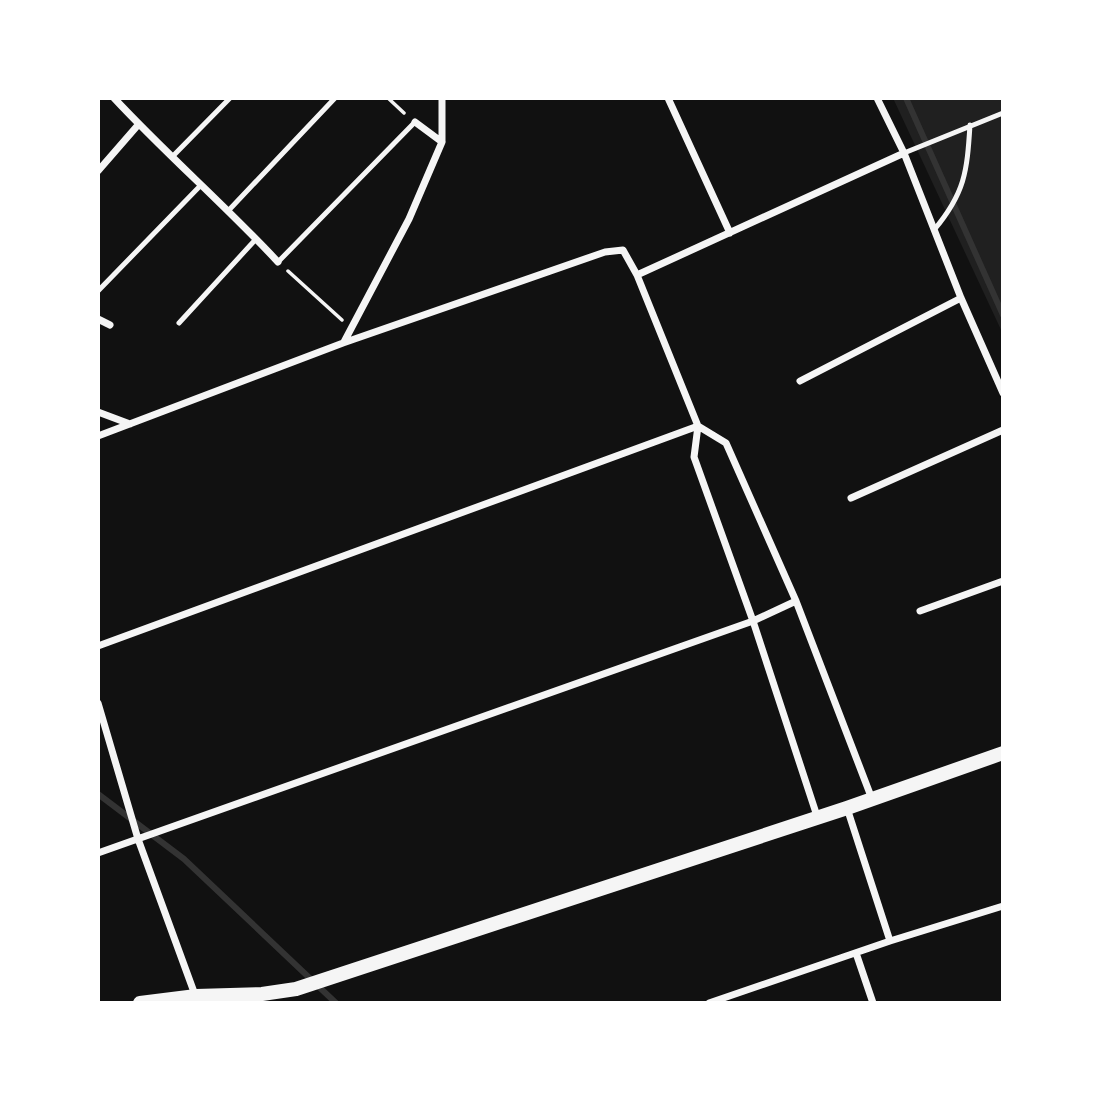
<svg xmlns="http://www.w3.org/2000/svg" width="1101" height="1101" font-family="'PT Sans',sans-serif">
	<rect width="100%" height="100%" fill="#111"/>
	<path fill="#202020" d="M 893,98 L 1003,98 L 1003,334 Z"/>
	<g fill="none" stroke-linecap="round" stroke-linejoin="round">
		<path stroke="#333" stroke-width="6" d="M 906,98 L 1003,315
			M 98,794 L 184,859 L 336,1003"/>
		<path stroke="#f5f5f5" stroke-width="3.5" d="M 388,98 L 404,113
			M 288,271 L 342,320"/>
		<path stroke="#f5f5f5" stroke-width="5" d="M 904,153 L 1003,113
			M 172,157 L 230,98
			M 229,210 L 335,98
			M 934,230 C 965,193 967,172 970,125
			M 278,262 L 415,122
			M 98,291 L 201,185
			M 179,323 L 256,239"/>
		<path stroke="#f5f5f5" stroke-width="7" d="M 114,98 C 167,155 225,205 278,262
			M 668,98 L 730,233
			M 877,98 L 904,153 L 961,298 L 1003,393
			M 415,122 L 442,142
			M 98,171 L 138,125
			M 637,275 L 904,153
			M 98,319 L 110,325
			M 344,342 L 409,219 L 442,142 L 442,98
			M 800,381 L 961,298
			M 98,412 L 130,424
			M 98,436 L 343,343 L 605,252 L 623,250 L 637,275 L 698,426 L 694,457 L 753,621 L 817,816
			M 851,498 L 1003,430
			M 920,611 L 1003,581
			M 98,646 L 698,426 L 726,443 L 796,601 L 872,799
			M 98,703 L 138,839 L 198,1003
			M 847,808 L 890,941
			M 98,853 L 753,621 L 796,601
			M 856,953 L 873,1003
			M 709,1003 L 890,941 L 1003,906"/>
		<path stroke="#f5f5f5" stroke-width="14" d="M 140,1003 L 196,996 L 262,994 L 296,989 L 847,808 L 1003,753"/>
	</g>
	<rect width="1101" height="1101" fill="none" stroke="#ffffff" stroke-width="200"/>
</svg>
